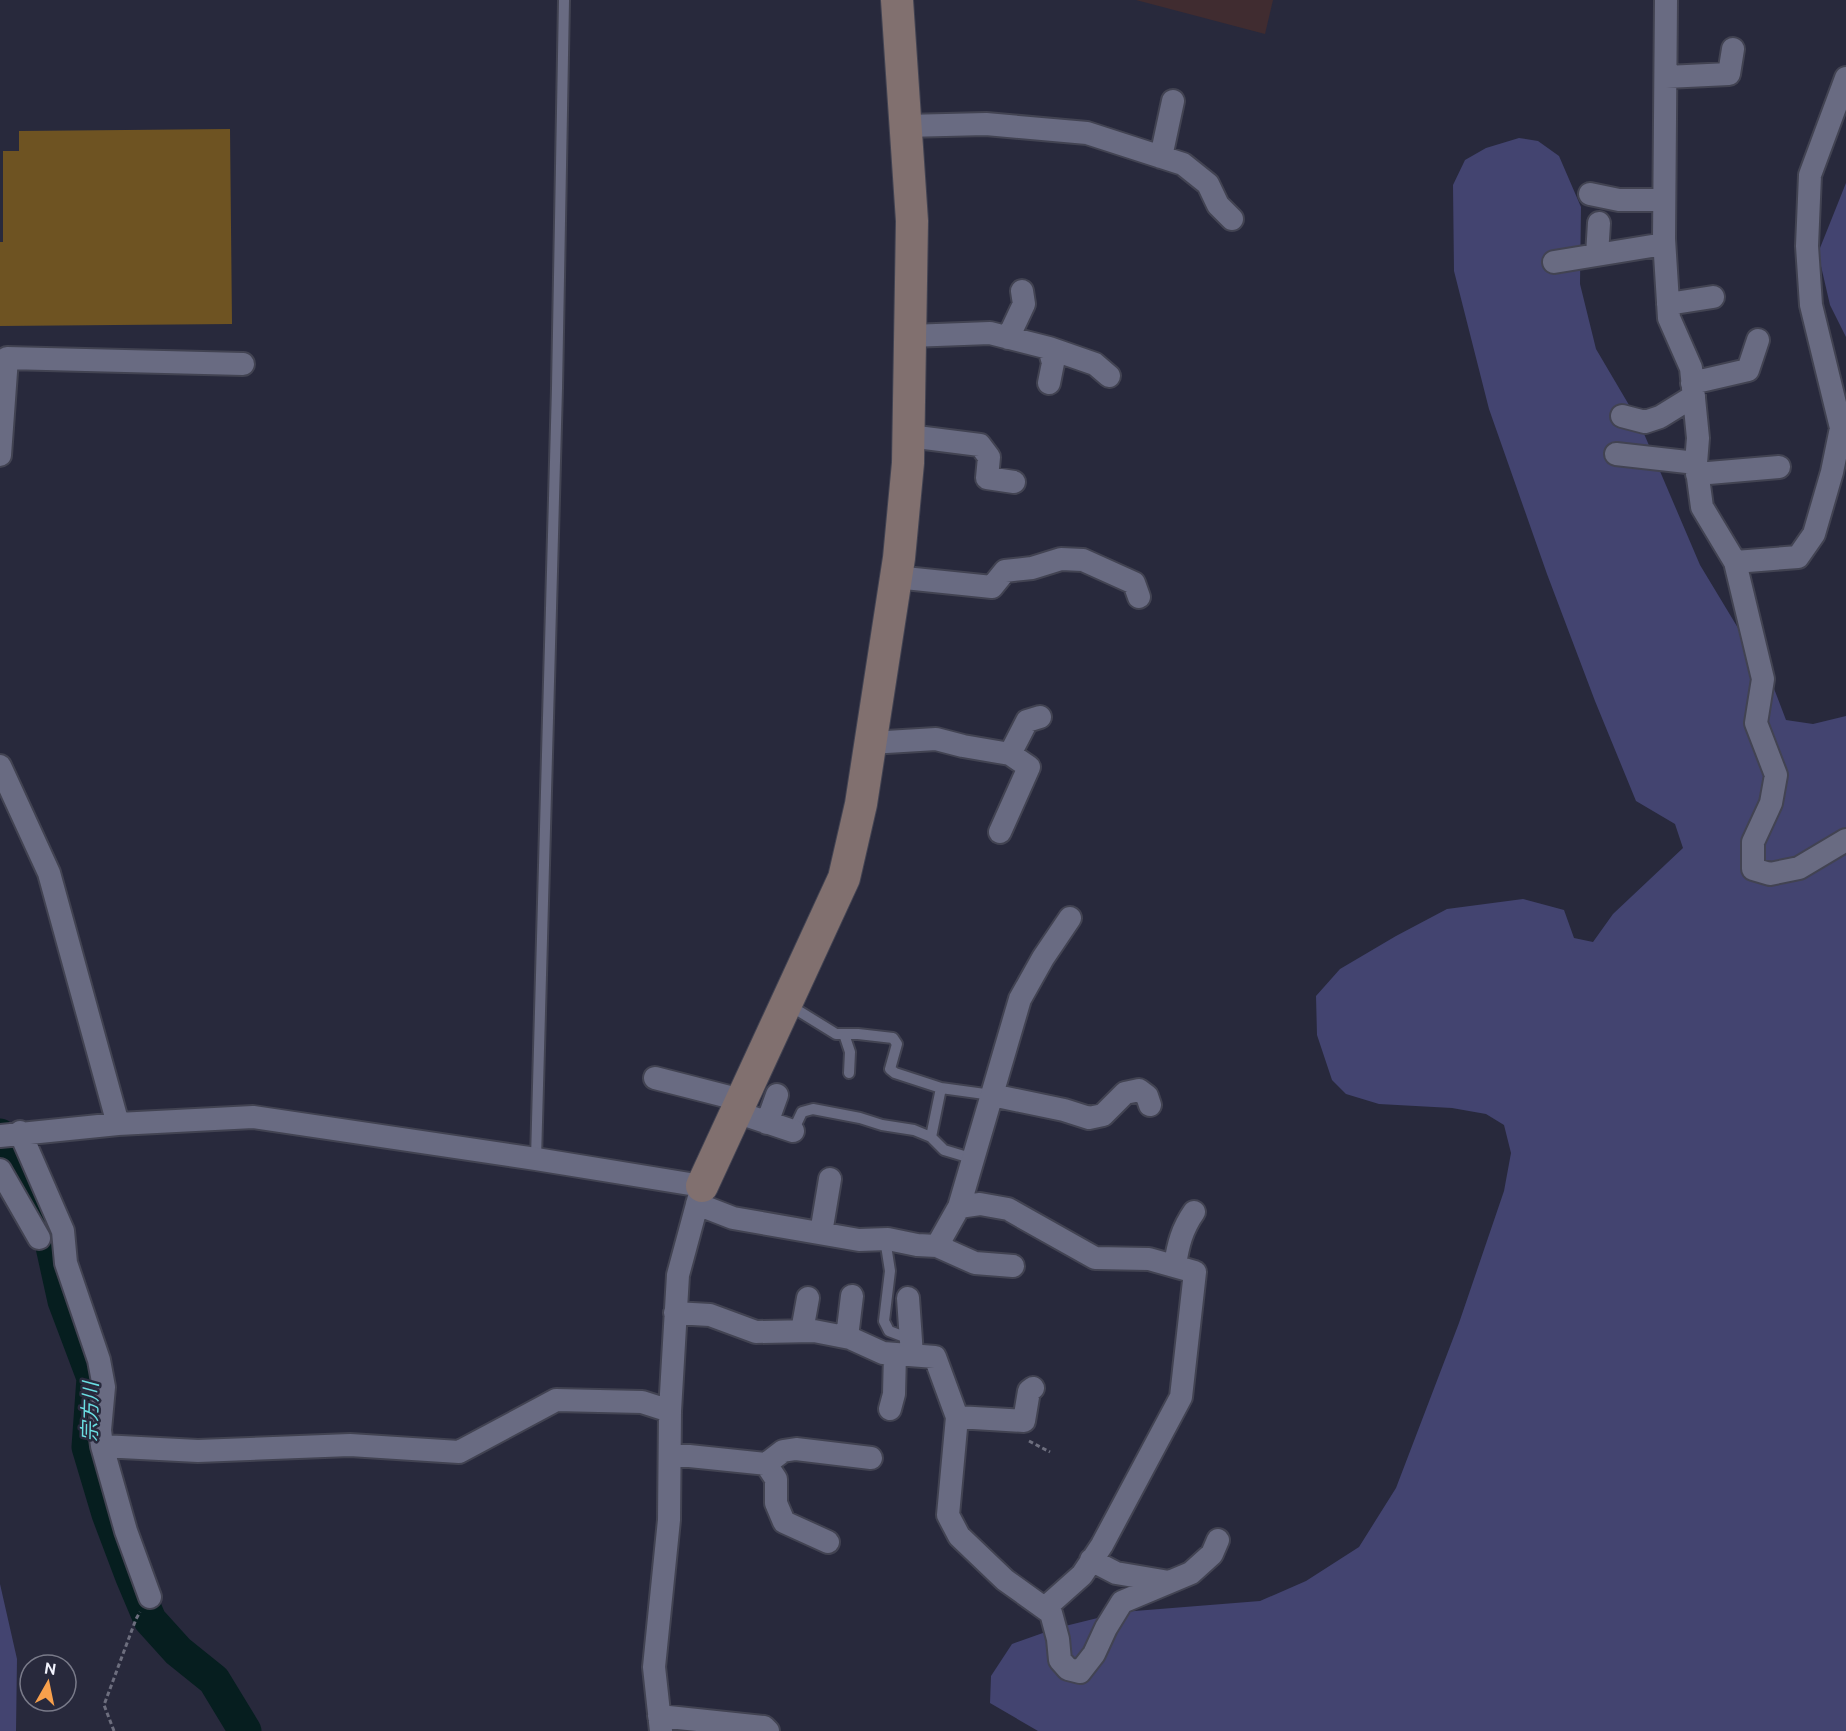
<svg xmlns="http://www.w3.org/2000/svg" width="1846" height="1731" font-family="Ubuntu,'Noto Sans JP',sans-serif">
	<rect width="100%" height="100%" fill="#28293c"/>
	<path fill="#402c30" d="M 1136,0 L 1273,0 L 1265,34 Z"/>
	<path fill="#434470" d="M 1519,138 L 1538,141 L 1559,156 L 1581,207 L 1580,284 L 1596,349 L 1639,422 L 1700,565 L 1773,686 L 1786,720 L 1813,724 L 1846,716 L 1846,1731 L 1038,1731 L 990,1703 L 991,1676 L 1012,1644 L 1057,1628 L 1122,1612 L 1260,1601 L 1306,1581 L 1359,1547 L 1396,1488 L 1459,1323 L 1504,1191 L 1511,1153 L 1504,1125 L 1486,1114 L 1452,1108 L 1379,1104 L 1346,1094 L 1332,1080 L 1317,1035 L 1316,996 L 1340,969 L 1396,936 L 1447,909 L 1523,899 L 1564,910 L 1574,938 L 1593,942 L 1613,914 L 1683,848 L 1675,824 L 1636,801 L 1595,701 L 1547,574 L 1489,409 L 1454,271 L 1453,185 L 1465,160 L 1486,148 Z
		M 1846,183 L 1846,337 L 1830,305 L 1818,253 Z
		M 0,1584 L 17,1659 L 16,1731 L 0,1731 Z"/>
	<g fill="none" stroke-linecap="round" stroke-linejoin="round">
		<path stroke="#061e1f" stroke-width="33" d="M 0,1135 L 47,1224 L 64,1301 L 93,1378 L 88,1447 L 108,1514 L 131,1575 L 150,1620 L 178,1651 L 214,1680 L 245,1731"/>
	</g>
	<path fill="#6e5322" d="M 230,129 L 232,324 L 0,326 L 0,242 L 3,242 L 3,151 L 19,151 L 19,131 Z"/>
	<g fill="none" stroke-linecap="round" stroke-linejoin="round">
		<g stroke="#424352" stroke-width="14">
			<path id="lane" d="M 789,1005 L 836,1034 L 858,1034 L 893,1038 L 897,1044 L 890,1069 L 895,1073 L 941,1088 L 992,1095
				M 844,1034 L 850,1052 L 849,1073
				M 793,1131 L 802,1112 L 813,1109 L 860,1118 L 882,1125 L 914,1130 L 931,1137 L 944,1150 L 974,1159
				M 931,1137 L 941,1088
				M 536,1159 L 557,388 L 564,0
				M 885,1239 L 890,1271 L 884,1321 L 889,1331 L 910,1339"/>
		</g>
		<g stroke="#424352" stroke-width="26">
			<path id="street" d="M 1666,0 L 1664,239 L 1669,318 L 1691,368 L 1698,438 L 1696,463 L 1702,507 L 1735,562 L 1763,679 L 1756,723 L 1776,775 L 1771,803 L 1753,842 L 1753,869 L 1770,874 L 1799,868 L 1846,840
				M 1666,77 L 1729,74 L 1733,49
				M 905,126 L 986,124 L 1087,133 L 1183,164 L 1208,184 L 1218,205 L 1232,219
				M 1161,157 L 1173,101
				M 1590,194 L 1619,200 L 1664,200
				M 1597,255 L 1599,223
				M 1554,262 L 1664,244
				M 1668,304 L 1713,297
				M 910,336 L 990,333 L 1049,348 L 1095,364 L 1109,376
				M 1008,338 L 1024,304 L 1022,291
				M 1049,348 L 1053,363 L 1049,383
				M 1692,383 L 1748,370 L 1758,340
				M 1622,416 L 1645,422 L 1660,417 L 1694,396
				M 909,436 L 980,445 L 989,457 L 987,478 L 1014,482
				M 1616,454 L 1696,463
				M 0,455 L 7,358 L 243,364
				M 1697,474 L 1779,467
				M 1735,562 L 1798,557 L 1814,534 L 1832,472 L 1841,428 L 1811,305 L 1807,246 L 1810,175 L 1846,78
				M 895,577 L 992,587 L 1005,571 L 1032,568 L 1061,559 L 1083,560 L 1134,583 L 1139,597
				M 870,743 L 936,739 L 963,746 L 1010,754 L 1029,767 L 1000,832
				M 1010,754 L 1027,721 L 1040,717
				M 0,766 L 49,873 L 118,1124
				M 655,1078 L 741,1100
				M 992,1095 L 1064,1110 L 1089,1118 L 1103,1115 L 1125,1093 L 1139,1090 L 1147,1096 L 1150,1105
				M 736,1112 L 793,1131
				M 767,1123 L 777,1095
				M 20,1132 L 63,1231 L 66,1263 L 99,1360 L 104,1387 L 100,1430 L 102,1446 L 126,1531 L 150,1597
				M 0,1136 L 118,1124 L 253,1117 L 536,1159 L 702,1186 L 678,1275 L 670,1411 L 669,1520 L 654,1667 L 661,1731
				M 0,1170 L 39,1238
				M 697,1204 L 733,1218 L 859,1240 L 888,1239 L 917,1245 L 937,1246 L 959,1207 L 980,1204 L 1008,1209 L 1095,1258 L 1149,1259 L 1195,1272 L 1181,1397 L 1102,1545 L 1082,1575 L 1045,1608
				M 959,1207 L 1020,999 L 1043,958 L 1070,918
				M 821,1233 L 830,1179
				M 937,1246 L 975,1263 L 1013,1266
				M 1175,1265 C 1178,1245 1182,1229 1194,1212
				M 908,1298 L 912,1355
				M 675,1313 L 710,1315 L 756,1332 L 814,1331 L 850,1338 L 883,1353 L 935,1357 L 957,1417 L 948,1515 L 959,1536 L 1005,1580 L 1051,1613 L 1058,1639 L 1060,1660 L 1068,1669 L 1080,1672 L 1094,1654 L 1106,1628 L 1122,1602 L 1191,1573 L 1212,1554 L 1218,1540
				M 802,1331 L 808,1298
				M 847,1337 L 852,1296
				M 890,1409 L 894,1394 L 895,1354
				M 957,1417 L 1024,1421 L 1029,1391 L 1033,1388
				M 102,1446 L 198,1451 L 350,1445 L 459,1452 L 556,1400 L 642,1402 L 670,1411
				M 670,1454 L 766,1464 L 783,1451 L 796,1449 L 871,1458
				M 766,1464 L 776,1479 L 776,1503 L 784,1522 L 828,1542
				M 1091,1560 L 1116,1573 L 1169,1582
				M 659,1716 L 764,1727 L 768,1731"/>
		</g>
		<g stroke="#424352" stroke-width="34">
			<path id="secondary" d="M 702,1186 L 844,878 L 861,804 L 899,558 L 908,463 L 912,221 L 897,0"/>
		</g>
		<path stroke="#6d6e7e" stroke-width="3" stroke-dasharray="4.5 3" stroke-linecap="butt" d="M 1029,1441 L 1050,1452
			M 114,1731 L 104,1705 L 136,1619 L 140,1612"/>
		<use href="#lane" stroke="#696b82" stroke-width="10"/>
		<use href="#street" stroke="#696b82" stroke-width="22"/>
		<use href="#secondary" stroke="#81706f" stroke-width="32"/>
	</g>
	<g text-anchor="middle" stroke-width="5" stroke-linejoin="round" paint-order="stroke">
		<g font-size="20" font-style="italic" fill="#6adde2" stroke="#28293c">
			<text transform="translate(90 1412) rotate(-89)" y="7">宗方川</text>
		</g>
	</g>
	<g transform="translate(48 1683) rotate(9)"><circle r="28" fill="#28293c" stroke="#797a89" stroke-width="1.5"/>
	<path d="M0-4.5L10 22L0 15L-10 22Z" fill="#f8a04c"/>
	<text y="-9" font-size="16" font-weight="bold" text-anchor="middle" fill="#f2f3fd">N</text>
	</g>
</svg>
